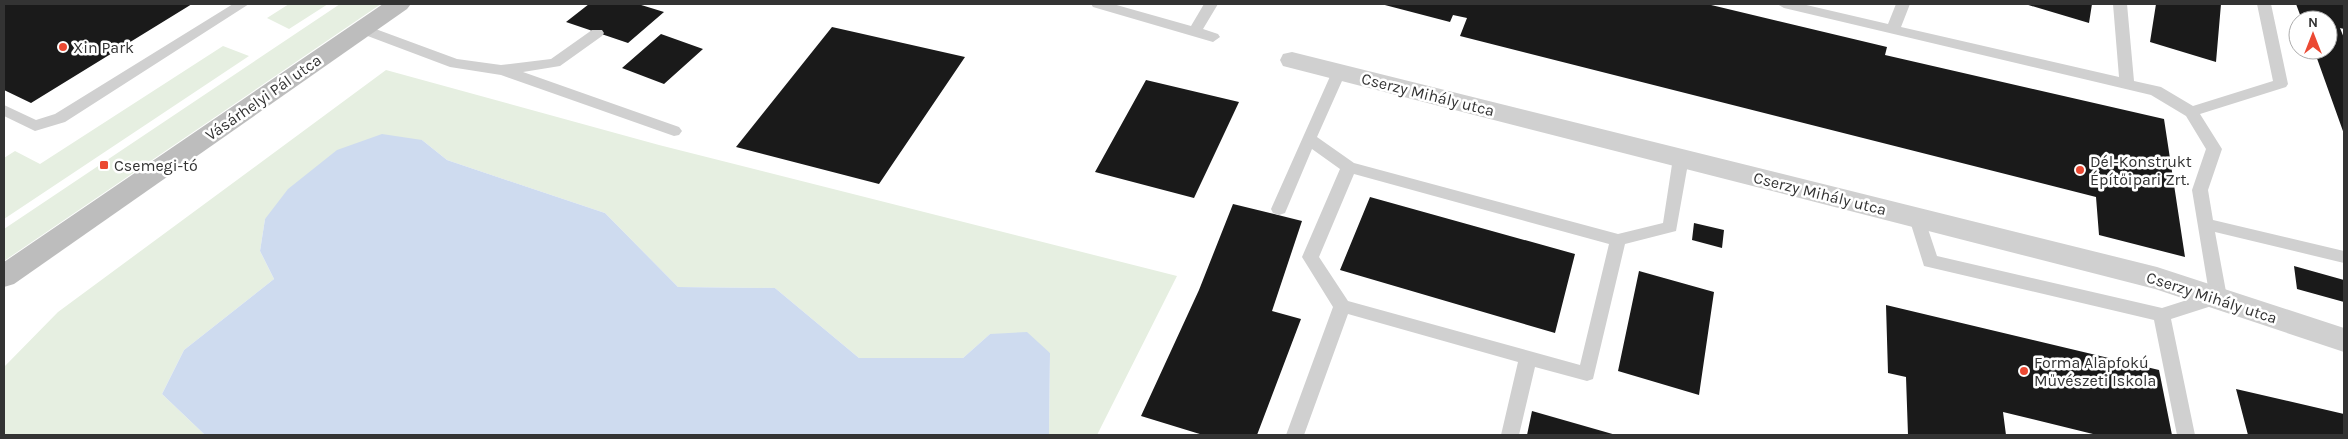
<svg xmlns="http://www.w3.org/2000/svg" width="2348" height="439" font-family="Karla,sans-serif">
	<rect width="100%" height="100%" fill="#fff"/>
	<path fill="#e6efe1" d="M 289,4 L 328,4 L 289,29 L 267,18 Z
		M 340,4 L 381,4 L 4,261 L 4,229 Z
		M 223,46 L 249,56 L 4,219 L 4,158 L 15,151 L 40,164 Z
		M 386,70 L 659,145 L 1177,276 L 1097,435 L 1049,435 L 1050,353 L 990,334 L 963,358 L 859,358 L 775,288 L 678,287 L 605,213 L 447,160 L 422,140 L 265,219 L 260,251 L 274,279 L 184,350 L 162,394 L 205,435 L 4,435 L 4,367 L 58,312 Z"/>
	<path fill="#cedbef" d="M 382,134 L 422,140 L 447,160 L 605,213 L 678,287 L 775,288 L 859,358 L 963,358 L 990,334 L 1027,332 L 1050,353 L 1049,435 L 205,435 L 162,394 L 184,350 L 274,279 L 260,251 L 265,219 L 288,189 L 337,150 Z"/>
	<path fill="#1a1a1a" d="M 4,4 L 192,4 L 31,103 L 4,90 Z
		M 589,4 L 638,4 L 664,12 L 628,43 L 566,22 Z
		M 1381,4 L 1707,4 L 1887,47 L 1885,55 L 2164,119 L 2185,257 L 2099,235 L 2096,197 L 1460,36 L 1467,18 L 1453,15 L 1450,22 Z
		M 2025,4 L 2092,4 L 2089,23 Z
		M 2156,4 L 2221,4 L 2216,62 L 2150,42 Z
		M 2296,4 L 2344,4 L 2344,29 L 2340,28 L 2344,38 L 2344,134 L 2314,50 L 2328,50 L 2328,20 L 2302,20 Z
		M 832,27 L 965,57 L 879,184 L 736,147 Z
		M 661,34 L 703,49 L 664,84 L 622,68 Z
		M 1146,80 L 1239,102 L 1194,198 L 1095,172 Z
		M 1370,197 L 1575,254 L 1555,333 L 1340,270 Z
		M 1233,204 L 1302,221 L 1272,311 L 1301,319 L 1257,435 L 1203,435 L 1141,416 L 1199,290 Z
		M 1694,223 L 1724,230 L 1722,248 L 1692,240 Z
		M 2294,266 L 2344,280 L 2344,302 L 2297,289 Z
		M 1639,271 L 1714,292 L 1699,395 L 1618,371 Z
		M 1886,305 L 2159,370 L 2172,435 L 2097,435 L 2003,412 L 2006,435 L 1908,435 L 1906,377 L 1888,373 Z
		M 2236,389 L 2344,414 L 2344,435 L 2248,435 Z
		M 1532,411 L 1616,435 L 1527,435 Z"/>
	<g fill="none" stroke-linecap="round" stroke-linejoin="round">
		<path fill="#d0d0d0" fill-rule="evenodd" d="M 233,4 L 249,4 L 65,122 L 35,131 L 4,116 L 4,105 L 36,120 L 55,114 Z
			M 1091,4 L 1113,4 L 1191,26 L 1204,4 L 1218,4 L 1203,29 L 1218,34 L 1220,37 L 1213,42 L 1093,7 Z
			M 1777,4 L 1802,4 L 1888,24 L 1896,4 L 1910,4 L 1901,27 L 2119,77 L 2113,4 L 2127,4 L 2134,81 L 2161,87 L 2193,106 L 2273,81 L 2257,4 L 2271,4 L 2288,84 L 2286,87 L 2200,114 L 2222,149 L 2208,190 L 2213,220 L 2344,251 L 2344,263 L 2215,232 L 2227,297 L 2224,302 L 2171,319 L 2195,435 L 2177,435 L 2154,320 L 1924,266 L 1909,218 L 1911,214 L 1917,212 L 1923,214 L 1937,256 L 2162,308 L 2209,293 L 2192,190 L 2206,149 L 2186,116 L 2151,95 L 1784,8 Z
			M 362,24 L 457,59 L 501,65 L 551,59 L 592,30 L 602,30 L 604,33 L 602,36 L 560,66 L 523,72 L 679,127 L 682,131 L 679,135 L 674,136 L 501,75 L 450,67 L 357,32 L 355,29 L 357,26 Z
			M 1339,67 L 1344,69 L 1346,72 L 1317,137 L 1354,163 L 1618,234 L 1663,223 L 1673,158 L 1676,154 L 1686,154 L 1689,158 L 1676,231 L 1625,244 L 1593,379 L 1587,381 L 1535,367 L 1519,435 L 1501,435 L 1518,362 L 1348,314 L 1304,435 L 1286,435 L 1333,307 L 1302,257 L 1340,169 L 1312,149 L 1285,213 L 1279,215 L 1273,213 L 1271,209 L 1332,72 L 1334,69 ZM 1354,174 L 1609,244 L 1580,365 L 1348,301 L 1319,257 Z"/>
		<path fill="#d0d0d0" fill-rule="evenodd" d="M 1292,52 L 2157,267 L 2344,328 L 2344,352 L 2155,289 L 1283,66 L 1280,60 L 1283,54 Z"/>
		<path fill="#bdbdbd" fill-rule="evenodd" d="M 383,4 L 411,4 L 407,9 L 14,284 L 4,287 L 4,262 Z"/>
	</g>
	<g fill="#eb4933" stroke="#fff" stroke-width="2">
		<circle cx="63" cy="47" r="5"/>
		<rect x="99" y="160" width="10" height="10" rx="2.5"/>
		<circle cx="2080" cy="170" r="5"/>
		<circle cx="2024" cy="371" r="5"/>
	</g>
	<g text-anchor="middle" stroke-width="5" stroke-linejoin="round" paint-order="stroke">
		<g font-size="16" fill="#333" stroke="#fff" text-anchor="start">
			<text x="73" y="53">Xin Park</text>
			<text x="2090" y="167">Dél-Konstrukt<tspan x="2090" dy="18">Építőipari Zrt.</tspan></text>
			<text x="114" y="171">Csemegi-tó</text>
			<text x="2034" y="368">Forma Alapfokú<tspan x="2034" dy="18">Művészeti Iskola</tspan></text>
		</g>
		<g font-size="16" fill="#333" stroke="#fff">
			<text transform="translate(1428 94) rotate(14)" y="6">Cserzy Mihály utca</text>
			<text transform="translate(263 97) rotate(-35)" y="6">Vásárhelyi Pál utca</text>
			<text transform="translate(1820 193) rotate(14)" y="6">Cserzy Mihály utca</text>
			<text transform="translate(2212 297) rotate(18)" y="6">Cserzy Mihály utca</text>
		</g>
	</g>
	<rect width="2348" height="439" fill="none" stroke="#333333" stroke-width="10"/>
	<g transform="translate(2313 35)"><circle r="24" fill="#ffffff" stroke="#adadad"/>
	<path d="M0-4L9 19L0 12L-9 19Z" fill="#eb4933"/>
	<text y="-8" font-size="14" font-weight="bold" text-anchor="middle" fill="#333333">N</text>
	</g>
</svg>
